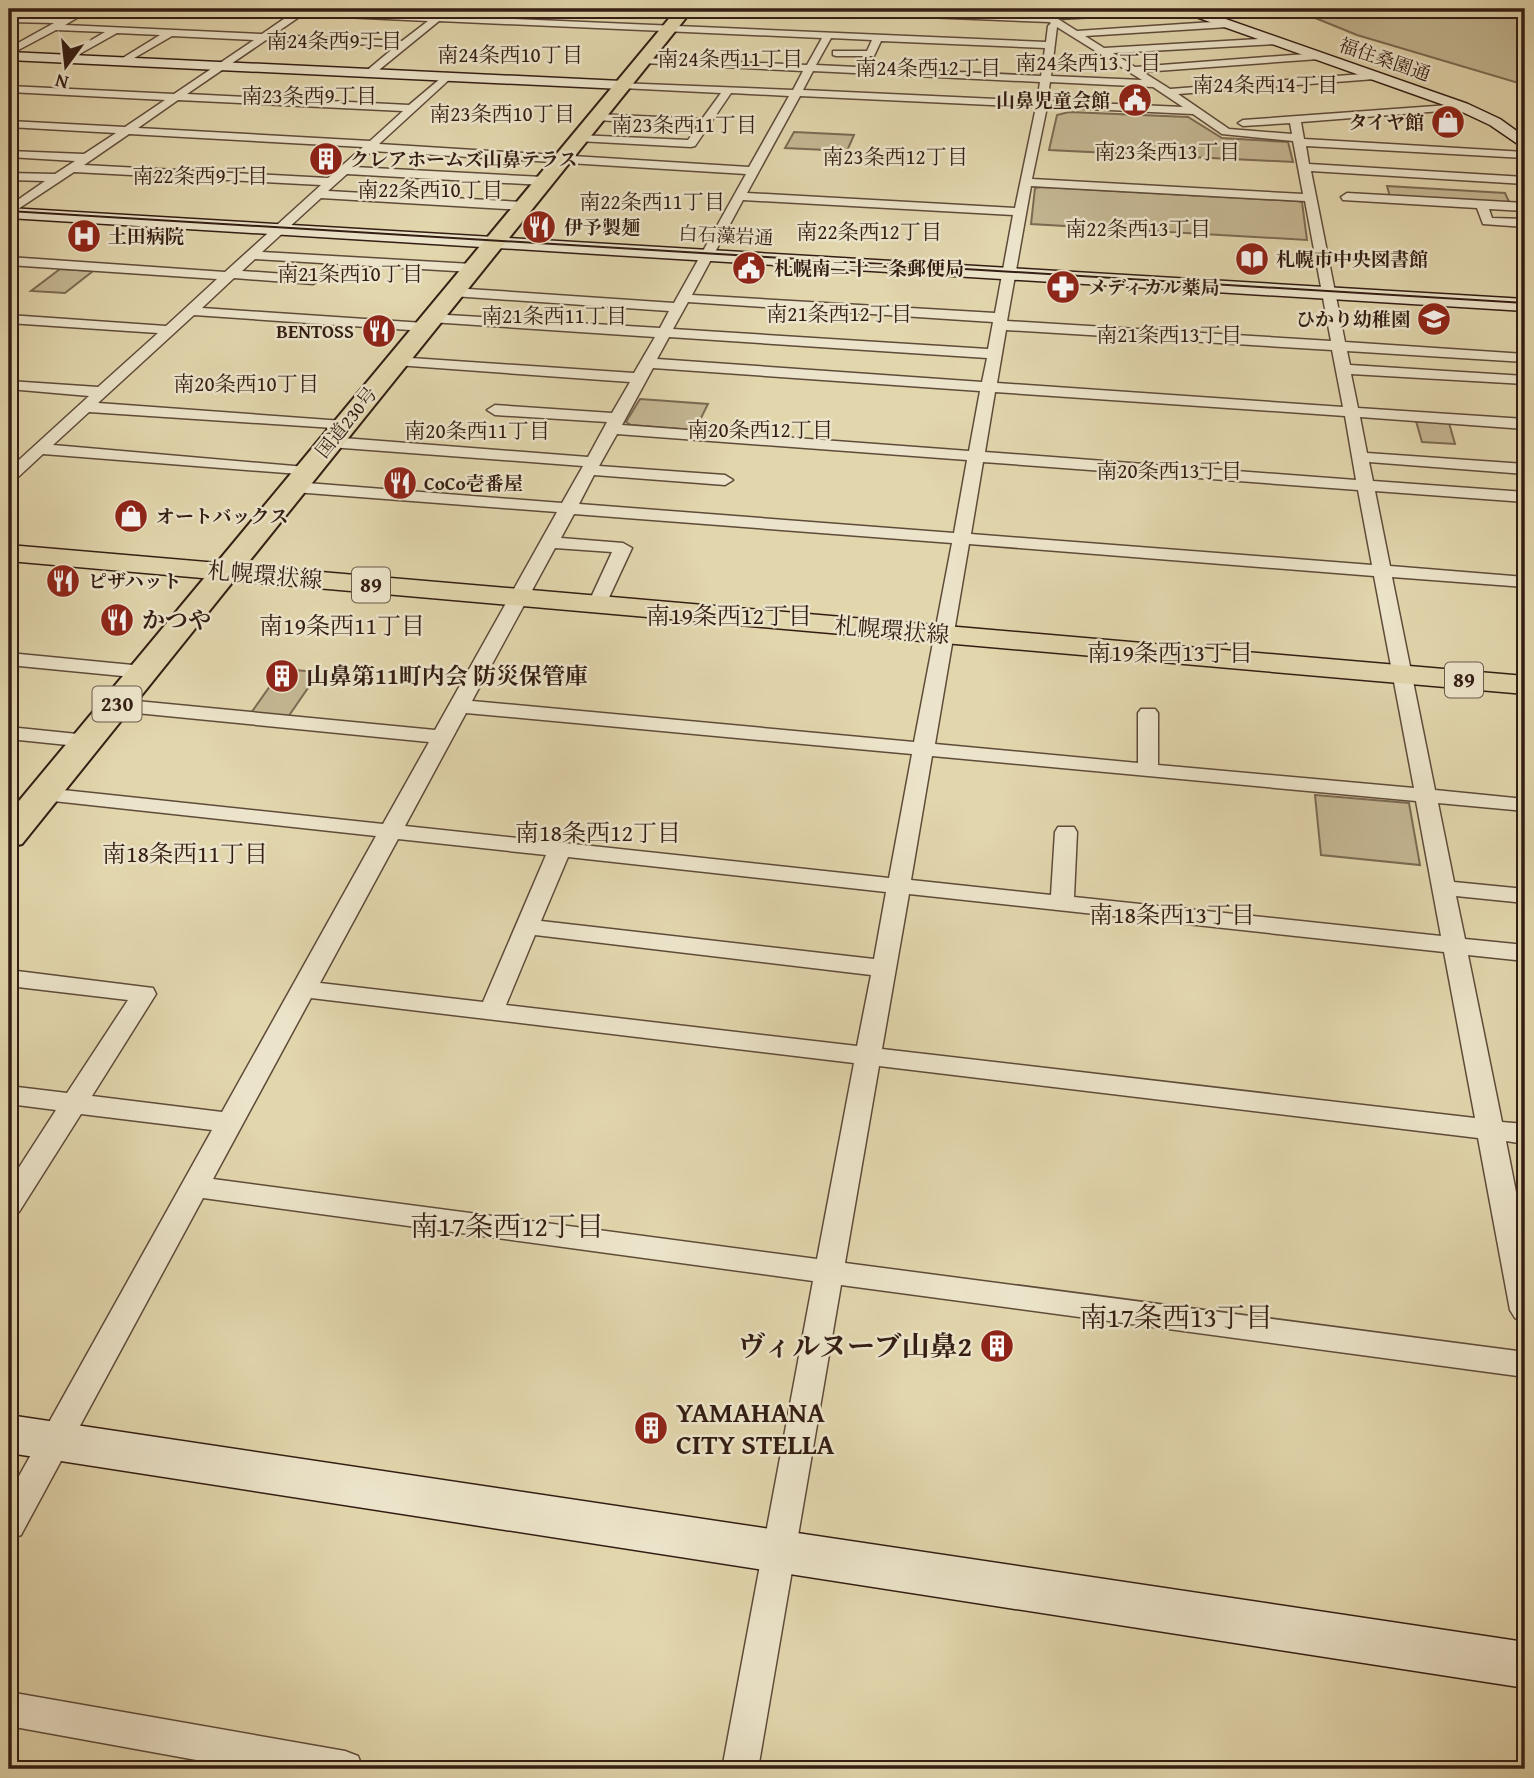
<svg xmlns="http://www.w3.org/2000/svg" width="1534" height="1778" font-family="'Gentium Book Plus','Noto Serif JP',serif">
	<rect width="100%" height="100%" fill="#e2d6ad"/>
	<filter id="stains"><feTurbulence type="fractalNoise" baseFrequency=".00286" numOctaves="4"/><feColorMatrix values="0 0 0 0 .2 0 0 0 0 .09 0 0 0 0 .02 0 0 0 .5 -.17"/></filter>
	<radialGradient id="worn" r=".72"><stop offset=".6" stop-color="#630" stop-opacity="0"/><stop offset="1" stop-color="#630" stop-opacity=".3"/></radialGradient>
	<path fill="#c4b793" stroke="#7c6a53" stroke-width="2" d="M 1293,9 L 1525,9 L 1525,85 L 1357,35 Z
		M 1069,112 L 1188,117 L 1222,138 L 1288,142 L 1293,162 L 1049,150 L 1057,115 Z
		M 794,132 L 854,135 L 847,151 L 785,148 Z
		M 1387,186 L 1505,193 L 1510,204 L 1390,197 Z
		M 1042,187 L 1296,201 L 1302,202 L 1307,240 L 1031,224 L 1035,188 Z
		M 60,269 L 93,271 L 65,293 L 31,291 Z
		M 640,399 L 708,404 L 695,430 L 631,425 L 626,422 Z
		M 1416,421 L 1449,423 L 1455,444 L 1422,442 Z
		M 282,669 L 319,672 L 288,717 L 251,713 Z
		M 1315,795 L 1409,803 L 1420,865 L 1321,855 Z"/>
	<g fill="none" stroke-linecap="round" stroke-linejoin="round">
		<g stroke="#5f4b3a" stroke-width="3">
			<path id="street" d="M 81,9 L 92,9 L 65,25 L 262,34 L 291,14 L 228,12 L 223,9 L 304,9 L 434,15 L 443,10 L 448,13 L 445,16 L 1046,42 L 1048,26 L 1051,23 L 1049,22 L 852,14 L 847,11 L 864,9 L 1040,16 L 1031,9 L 1041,9 L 1050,14 L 1194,9 L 1190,12 L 1058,19 L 1077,31 L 1228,21 L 1233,24 L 1228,27 L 1085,36 L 1104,48 L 1277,38 L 1282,41 L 1277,44 L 1113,53 L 1135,67 L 1319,53 L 1324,56 L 1319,59 L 1143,72 L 1170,89 L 1375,73 L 1380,76 L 1375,79 L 1178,94 L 1229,129 L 1292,134 L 1290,123 L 1243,126 L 1238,123 L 1243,120 L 1463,104 L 1467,105 L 1467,109 L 1301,122 L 1304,139 L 1525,152 L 1525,158 L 1306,146 L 1309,164 L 1525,177 L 1525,184 L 1311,171 L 1345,342 L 1525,354 L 1525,362 L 1347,351 L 1350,365 L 1525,376 L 1525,384 L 1351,374 L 1358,408 L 1525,419 L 1525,429 L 1360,417 L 1367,453 L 1525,464 L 1525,474 L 1369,462 L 1373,481 L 1525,492 L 1525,502 L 1375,491 L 1390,566 L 1525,577 L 1525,587 L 1392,577 L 1435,790 L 1525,799 L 1525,811 L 1438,803 L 1454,882 L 1525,889 L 1525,903 L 1456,896 L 1465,939 L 1525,945 L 1525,961 L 1468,955 L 1502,1122 L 1525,1124 L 1525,1144 L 1506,1141 L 1525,1238 L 1525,1322 L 1515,1318 L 1510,1310 L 1478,1138 L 879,1066 L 845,1263 L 1525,1352 L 1525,1377 L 841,1285 L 758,1769 L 722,1769 L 813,1281 L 203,1198 L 21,1535 L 9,1540 L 9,1494 L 212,1130 L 81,1114 L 19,1212 L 9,1216 L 9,1183 L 56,1110 L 9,1104 L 9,1086 L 67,1093 L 128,1000 L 9,986 L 9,970 L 153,988 L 156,994 L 92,1096 L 222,1112 L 376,836 L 44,800 L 36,799 L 33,794 L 36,789 L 44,788 L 383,824 L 429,742 L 116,711 L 109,709 L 106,705 L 109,701 L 116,699 L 435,730 L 557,512 L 294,492 L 286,487 L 294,482 L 562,503 L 583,466 L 330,447 L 322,442 L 330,437 L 588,457 L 607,422 L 495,415 L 487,410 L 495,405 L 612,413 L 630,382 L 396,365 L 389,361 L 396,357 L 634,373 L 655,337 L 431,322 L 424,318 L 431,314 L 660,328 L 669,311 L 453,296 L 446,292 L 453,288 L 674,303 L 746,174 L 372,151 L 354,167 L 543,177 L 549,181 L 543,185 L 347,174 L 328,191 L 523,202 L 529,206 L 523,210 L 321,198 L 262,252 L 472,264 L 479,268 L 472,272 L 255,259 L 242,271 L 313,276 L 320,280 L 313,284 L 234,278 L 202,308 L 424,323 L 431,327 L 424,331 L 194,315 L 98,403 L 343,421 L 351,426 L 349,429 L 89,412 L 53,445 L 306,467 L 314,472 L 312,475 L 43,454 L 15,480 L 9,482 L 9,469 L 89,396 L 9,389 L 9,381 L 98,387 L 158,333 L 9,323 L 9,315 L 166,326 L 217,279 L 9,265 L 9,257 L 225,272 L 321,185 L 74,172 L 9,215 L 9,206 L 45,181 L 9,180 L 9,173 L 55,174 L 75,161 L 9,157 L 9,151 L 84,154 L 116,133 L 9,127 L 9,121 L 125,127 L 165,100 L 9,92 L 9,86 L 174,94 L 254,40 L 172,36 L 124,64 L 121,63 L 121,59 L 160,35 L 117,33 L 67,61 L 64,60 L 64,56 L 105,32 L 56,30 L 9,55 L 9,48 L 54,23 L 9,22 L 9,16 L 63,18 ZM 302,15 L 428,21 L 402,41 L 273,35 ZM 439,21 L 822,38 L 807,65 L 640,58 L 640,62 L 643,63 L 803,71 L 793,90 L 618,83 L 618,87 L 622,88 L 721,93 L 702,119 L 596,114 L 591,117 L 596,120 L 698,126 L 688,140 L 578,135 L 572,138 L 578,141 L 691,147 L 695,146 L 731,93 L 789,96 L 749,167 L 379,144 L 451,78 L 451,74 L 447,73 L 409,105 L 187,94 L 266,40 L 396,46 L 365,72 L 374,74 ZM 1057,27 L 1142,80 L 1051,76 ZM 831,38 L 872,40 L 867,51 L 833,51 L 833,55 L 836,56 L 874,56 L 881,41 L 1045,48 L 1041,76 L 816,65 ZM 813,71 L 1040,82 L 1037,101 L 803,90 ZM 1050,82 L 1153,87 L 1183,107 L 1047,101 ZM 800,96 L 1036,107 L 1015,208 L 747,193 ZM 178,100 L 403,111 L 370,141 L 138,128 ZM 1047,107 L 1193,114 L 1222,134 L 1293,141 L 1303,194 L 1032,179 ZM 129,134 L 363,147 L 328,178 L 84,165 ZM 1031,186 L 1305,201 L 1331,341 L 1007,321 ZM 743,200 L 1013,215 L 995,313 L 692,295 ZM 688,302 L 993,322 L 988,349 L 673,329 ZM 1006,330 L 1332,350 L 1343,407 L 997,383 ZM 669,337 L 987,358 L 982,382 L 657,359 ZM 653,368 L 980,391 L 969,451 L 622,425 ZM 995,392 L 1345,416 L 1356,480 L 985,452 ZM 617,434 L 967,460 L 954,533 L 579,504 L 594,475 L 725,485 L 733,480 L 725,475 L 599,466 ZM 983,462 L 1358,490 L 1372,565 L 971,534 ZM 574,514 L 952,543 L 914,742 L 472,701 L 555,548 L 612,552 L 588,604 L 597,609 L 606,604 L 632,548 L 623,543 L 561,538 ZM 969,544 L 1374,576 L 1414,788 L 1158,765 L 1158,713 L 1155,709 L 1141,709 L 1138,713 L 1138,763 L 935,744 ZM 466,713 L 912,754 L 889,878 L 405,826 ZM 932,756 L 1416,801 L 1441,936 L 1074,897 L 1077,832 L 1074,827 L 1058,827 L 1055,832 L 1051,895 L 911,880 ZM 398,839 L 546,855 L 483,1002 L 320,983 ZM 568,857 L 886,892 L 874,959 L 541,921 ZM 909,894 L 1444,952 L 1475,1118 L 882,1049 ZM 535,935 L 871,975 L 857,1046 L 506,1005 ZM 311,998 L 854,1063 L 817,1259 L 213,1179 Z
				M 1347,193 L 1525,203 L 1525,211 L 1489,209 L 1492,218 L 1525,219 L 1525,227 L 1483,224 L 1477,208 L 1343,200 L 1341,197 Z
				M 9,653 L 143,666 L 153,672 L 143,678 L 9,665 Z
				M 9,727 L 87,735 L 94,737 L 97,741 L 94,745 L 87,747 L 9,739 Z
				M 9,1692 L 345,1751 L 358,1756 L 363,1769 L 246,1769 L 9,1726 Z"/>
		</g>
		<g stroke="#331d13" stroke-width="3">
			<path id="secondary" d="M 1180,9 L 1197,9 L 1468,104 L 1500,119 L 1525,137 L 1525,149 L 1490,125 L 1458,110 L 1182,12 Z
				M 9,52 L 622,81 L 629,85 L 622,89 L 9,60 Z
				M 9,208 L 1525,299 L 1525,311 L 9,218 Z
				M 9,1415 L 1525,1642 L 1525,1688 L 9,1453 Z"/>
		</g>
		<g stroke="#331d13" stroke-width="3">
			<path id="primary" d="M 9,545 L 1525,676 L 1525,694 L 9,561 Z"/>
		</g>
		<g stroke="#331d13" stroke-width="4">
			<path id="highway" d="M 677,9 L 693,9 L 22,844 L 9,847 L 9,813 Z"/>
		</g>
		<use href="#street" fill="#ece4ca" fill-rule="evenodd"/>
		<use href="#secondary" fill="#ece4ca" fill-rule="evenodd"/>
		<use href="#primary" fill="#e2d6ad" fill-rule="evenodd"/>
		<use href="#highway" fill="#e2d6ad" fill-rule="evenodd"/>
		<path stroke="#331d13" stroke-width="2" d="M 9,211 L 1525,303"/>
	</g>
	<defs>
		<g id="civic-disc" transform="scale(1.75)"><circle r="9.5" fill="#8f2418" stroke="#ece4ca"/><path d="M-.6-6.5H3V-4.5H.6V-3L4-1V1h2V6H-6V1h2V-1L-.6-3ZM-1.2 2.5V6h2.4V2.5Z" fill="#fff"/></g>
		<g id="shop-disc" transform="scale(1.75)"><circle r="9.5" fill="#8f2418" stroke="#ece4ca"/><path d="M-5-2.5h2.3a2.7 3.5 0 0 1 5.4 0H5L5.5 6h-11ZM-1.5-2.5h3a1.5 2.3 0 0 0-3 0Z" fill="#fff"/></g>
		<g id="building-disc" transform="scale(1.75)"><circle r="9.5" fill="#8f2418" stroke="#ece4ca"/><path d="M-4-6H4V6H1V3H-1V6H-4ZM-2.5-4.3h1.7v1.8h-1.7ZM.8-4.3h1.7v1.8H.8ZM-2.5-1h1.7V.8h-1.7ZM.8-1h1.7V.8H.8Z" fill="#fff"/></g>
		<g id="restaurant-disc" transform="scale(1.75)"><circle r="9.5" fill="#8f2418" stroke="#ece4ca"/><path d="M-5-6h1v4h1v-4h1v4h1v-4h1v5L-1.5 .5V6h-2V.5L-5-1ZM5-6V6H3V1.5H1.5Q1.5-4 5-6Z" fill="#fff"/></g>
		<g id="hospital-disc" transform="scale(1.75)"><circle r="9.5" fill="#8f2418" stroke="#ece4ca"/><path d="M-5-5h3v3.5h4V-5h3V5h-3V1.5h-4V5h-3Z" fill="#fff"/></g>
		<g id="library-disc" transform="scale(1.75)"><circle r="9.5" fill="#8f2418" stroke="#ece4ca"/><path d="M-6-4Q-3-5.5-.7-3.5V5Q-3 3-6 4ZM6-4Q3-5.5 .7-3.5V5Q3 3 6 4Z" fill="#fff"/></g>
		<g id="pharmacy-disc" transform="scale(1.75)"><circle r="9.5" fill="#8f2418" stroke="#ece4ca"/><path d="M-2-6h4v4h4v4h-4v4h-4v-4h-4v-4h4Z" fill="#fff"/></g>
		<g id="school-disc" transform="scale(1.75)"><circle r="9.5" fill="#8f2418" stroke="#ece4ca"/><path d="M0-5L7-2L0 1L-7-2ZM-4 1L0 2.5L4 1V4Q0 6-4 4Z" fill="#fff"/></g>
	</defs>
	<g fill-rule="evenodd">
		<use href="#civic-disc" x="1135" y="100"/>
		<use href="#shop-disc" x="1448" y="122"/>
		<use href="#building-disc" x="326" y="159"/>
		<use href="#restaurant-disc" x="539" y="227"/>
		<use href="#hospital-disc" x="84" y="236"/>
		<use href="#library-disc" x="1252" y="259"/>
		<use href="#civic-disc" x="749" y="268"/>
		<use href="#pharmacy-disc" x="1063" y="287"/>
		<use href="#school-disc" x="1434" y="319"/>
		<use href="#restaurant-disc" x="379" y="331"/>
		<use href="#restaurant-disc" x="400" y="483"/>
		<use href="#shop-disc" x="131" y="516"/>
		<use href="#restaurant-disc" x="63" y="581"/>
		<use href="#restaurant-disc" x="117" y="620"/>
		<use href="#building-disc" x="282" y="676"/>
		<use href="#building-disc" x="997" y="1346"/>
		<use href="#building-disc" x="651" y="1428"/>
	</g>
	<g text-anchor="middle" stroke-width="5" stroke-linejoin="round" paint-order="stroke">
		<g font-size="19" fill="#331d13" stroke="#ece4ca">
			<text transform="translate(1385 59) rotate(19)" y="7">福住桑園通</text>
			<text transform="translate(726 235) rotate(3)" y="7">白石藻岩通</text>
			<text transform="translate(346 422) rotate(-51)" y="7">国道230号</text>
		</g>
		<g font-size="19" font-weight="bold" fill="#331d13" stroke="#ece4ca" text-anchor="start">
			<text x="1110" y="107" text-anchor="end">山鼻児童会館</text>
			<text x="1424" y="129" text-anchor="end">タイヤ館</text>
			<text x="350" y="166">クレアホームズ山鼻テラス</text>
			<text x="564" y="234">伊予製麺</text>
			<text x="108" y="243">土田病院</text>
			<text x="1276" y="266">札幌市中央図書館</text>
			<text x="774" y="275">札幌南二十一条郵便局</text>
			<text x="1088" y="294">メディカル薬局</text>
			<text x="1410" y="326" text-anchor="end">ひかり幼稚園</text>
			<text x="354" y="338" text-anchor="end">BENTOSS</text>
			<text x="424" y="490">CoCo壱番屋</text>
			<text x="156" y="523">オートバックス</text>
			<text x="88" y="588">ピザハット</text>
		</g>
		<g font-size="21" fill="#331d13" stroke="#ece4ca">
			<text x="334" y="48">南24条西9丁目</text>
			<text x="510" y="62">南24条西10丁目</text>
			<text x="730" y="66">南24条西11丁目</text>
			<text x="1088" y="70">南24条西13丁目</text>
			<text x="928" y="75">南24条西12丁目</text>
			<text x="1265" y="92">南24条西14丁目</text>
			<text x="309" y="103">南23条西9丁目</text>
			<text x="502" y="121">南23条西10丁目</text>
			<text x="684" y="132">南23条西11丁目</text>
			<text x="1167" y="159">南23条西13丁目</text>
			<text x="895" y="164">南23条西12丁目</text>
			<text x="200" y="183">南22条西9丁目</text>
			<text x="430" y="197">南22条西10丁目</text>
			<text x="652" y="209">南22条西11丁目</text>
			<text x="1138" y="236">南22条西13丁目</text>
			<text x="869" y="239">南22条西12丁目</text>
			<text x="350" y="281">南21条西10丁目</text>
			<text x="839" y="321">南21条西12丁目</text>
			<text x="554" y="323">南21条西11丁目</text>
			<text x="1169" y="342">南21条西13丁目</text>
			<text x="246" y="391">南20条西10丁目</text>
			<text x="760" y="437">南20条西12丁目</text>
			<text x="477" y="438">南20条西11丁目</text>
			<text x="1169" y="478">南20条西13丁目</text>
		</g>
		<g fill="#ece4ca" stroke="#6a594a" stroke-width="2">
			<rect x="352" y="567.5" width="38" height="35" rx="5"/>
			<rect x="1445" y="662.5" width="38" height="35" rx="5"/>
			<rect x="92.5" y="686.5" width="49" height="35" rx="5"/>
		</g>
		<g font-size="21" font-weight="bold" fill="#331d13">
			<text x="371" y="592">89</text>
			<text x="1464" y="687">89</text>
			<text x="117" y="711">230</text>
		</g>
		<g font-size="23" fill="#331d13" stroke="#ece4ca">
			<text transform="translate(265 575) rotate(5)" y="8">札幌環状線</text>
			<text transform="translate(892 630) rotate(5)" y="8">札幌環状線</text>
		</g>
		<g font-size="23" font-weight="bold" fill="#331d13" stroke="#ece4ca" text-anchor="start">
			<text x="142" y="628">かつや</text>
			<text x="306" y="684">山鼻第11町内会 防災保管庫</text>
		</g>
		<g font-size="24" fill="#331d13" stroke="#ece4ca">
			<text x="729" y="624">南19条西12丁目</text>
			<text x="342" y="634">南19条西11丁目</text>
			<text x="1170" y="661">南19条西13丁目</text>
			<text x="598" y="841">南18条西12丁目</text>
			<text x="185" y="862">南18条西11丁目</text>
			<text x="1172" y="923">南18条西13丁目</text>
		</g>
		<g font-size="28" fill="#331d13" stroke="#ece4ca">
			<text x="507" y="1236">南17条西12丁目</text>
			<text x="1176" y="1327">南17条西13丁目</text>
		</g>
		<g font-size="28" font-weight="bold" fill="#331d13" stroke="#ece4ca" text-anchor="end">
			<text x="972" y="1356">ヴィルヌーブ山鼻2</text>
			<text x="676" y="1422" text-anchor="start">YAMAHANA<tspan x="676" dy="32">CITY STELLA</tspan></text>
		</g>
	</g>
	<rect width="1534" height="1778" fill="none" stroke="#e2d6ad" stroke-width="35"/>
	<rect x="10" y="10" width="1513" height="1757" fill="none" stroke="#331d13" stroke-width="3.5"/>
	<rect x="18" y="18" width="1499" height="1743" fill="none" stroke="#331d13" stroke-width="2"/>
	<g transform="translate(66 66) rotate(195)" stroke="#ece4ca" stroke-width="5" paint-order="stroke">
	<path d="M0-5L12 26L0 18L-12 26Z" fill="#331d13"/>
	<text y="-10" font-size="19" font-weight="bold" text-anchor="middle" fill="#331d13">N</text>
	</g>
	<rect width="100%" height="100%" filter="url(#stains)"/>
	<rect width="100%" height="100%" fill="url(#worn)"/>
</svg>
